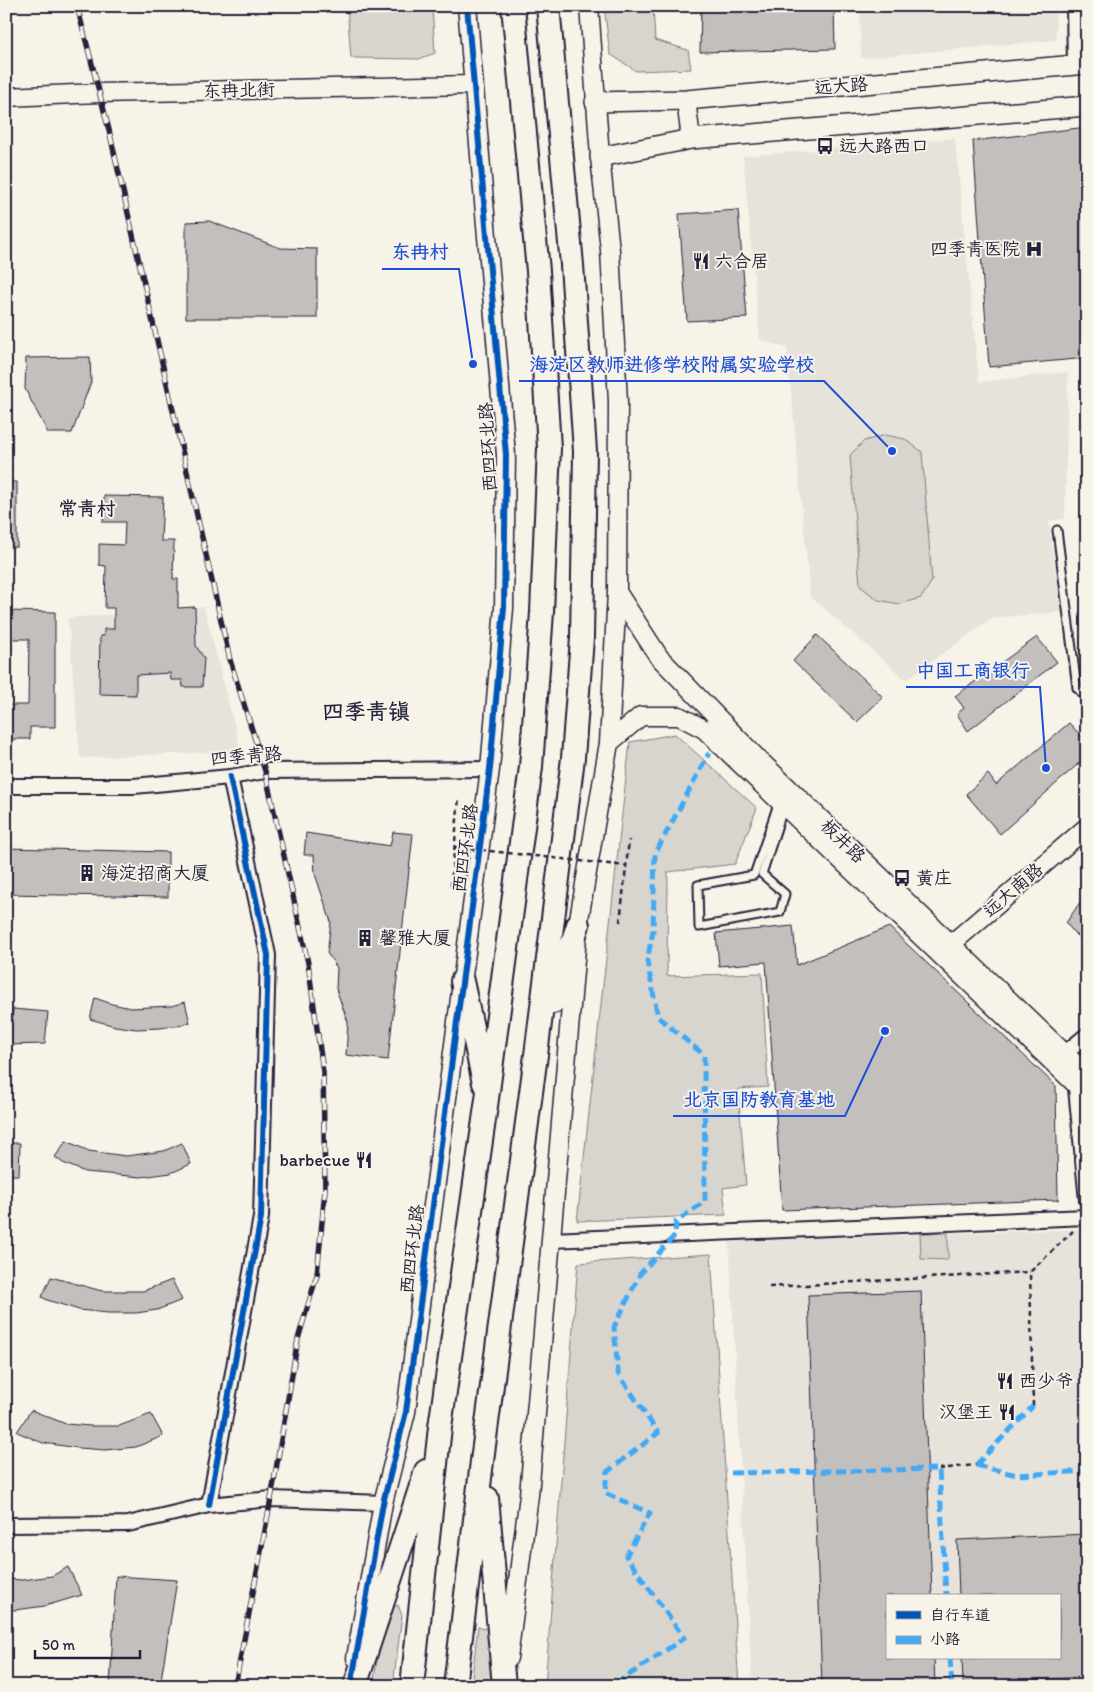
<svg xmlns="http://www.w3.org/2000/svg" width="1093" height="1692" font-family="Itim,'LXGW WenKai TC',sans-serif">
	<rect width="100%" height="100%" fill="#f7f3e8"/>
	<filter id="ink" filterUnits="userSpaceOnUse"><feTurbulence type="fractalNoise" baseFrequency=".02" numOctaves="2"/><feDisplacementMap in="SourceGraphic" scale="10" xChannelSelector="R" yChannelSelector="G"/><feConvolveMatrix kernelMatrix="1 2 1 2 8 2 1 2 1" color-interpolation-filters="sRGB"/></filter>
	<g filter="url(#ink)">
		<path fill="#e7e3db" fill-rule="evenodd" d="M 860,6 L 1056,6 L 1056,40 L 861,58 Z
			M 955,138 L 979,382 L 1068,372 L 1065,519 L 1049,521 L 1061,612 L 992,618 L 906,680 L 810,596 L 787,348 L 760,340 L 743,156 Z
			M 204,607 L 241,751 L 80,758 L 68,618 Z
			M 1087,1229 L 1087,1686 L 752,1686 L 729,1240 ZM 887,1596 L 1059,1596 L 1059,1658 L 887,1658 Z"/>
		<path fill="#d8d5cf" stroke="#7d7c85" d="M 347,6 L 432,6 L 435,53 L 419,59 L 351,58 Z
			M 604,6 L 653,6 L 655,40 L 688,50 L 691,69 L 636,71 L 610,54 Z
			M 885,435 L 905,439 L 922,452 L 932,581 L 921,598 L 899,604 L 878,600 L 860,586 L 850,455 L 864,441 Z
			M 675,734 L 757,808 L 735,864 L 668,872 L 667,976 L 762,973 L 768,1087 L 738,1089 L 746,1185 L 723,1188 L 726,1215 L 577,1221 L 630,742 Z
			M 948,1233 L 948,1260 L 921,1259 L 920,1233 Z
			M 711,1254 L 739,1686 L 545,1686 L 578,1263 Z
			M 398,1605 L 402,1615 L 393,1686 L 373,1686 L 380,1642 L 388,1610 Z
			M 478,1626 L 492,1631 L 493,1669 L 491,1686 L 471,1686 Z"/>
		<path fill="#c2bfbd" stroke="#22223b" d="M 701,6 L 834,6 L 835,49 L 700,52 Z
			M 1087,127 L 1087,358 L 989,367 L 973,141 Z
			M 738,210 L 747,318 L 687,321 L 679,214 Z
			M 209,221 L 280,248 L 317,249 L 317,318 L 186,318 L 186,222 Z
			M 90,357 L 91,382 L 72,433 L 48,433 L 25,389 L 26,358 Z
			M 6,482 L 17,482 L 17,547 L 6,547 Z
			M 104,496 L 163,497 L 161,541 L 174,541 L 173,579 L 178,579 L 178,608 L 195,607 L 196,646 L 204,658 L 202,687 L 183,687 L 182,680 L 171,680 L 170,673 L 136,675 L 136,695 L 99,694 L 100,636 L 104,636 L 104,629 L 114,629 L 114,608 L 105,608 L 106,566 L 99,565 L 99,544 L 124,545 L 125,522 L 103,522 Z
			M 6,611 L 55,612 L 55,727 L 30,727 L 30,739 L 6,739 L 6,705 L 28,705 L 29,639 L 6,639 Z
			M 817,635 L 883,697 L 857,722 L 793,661 Z
			M 1037,637 L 1057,662 L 968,731 L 957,714 L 964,708 L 955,696 Z
			M 1069,723 L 1087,742 L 1087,756 L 1000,834 L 966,794 L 988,774 L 996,785 Z
			M 393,832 L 413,834 L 388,1060 L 346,1055 L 348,1022 L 336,989 L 337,968 L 327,953 L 331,922 L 315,874 L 314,855 L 304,855 L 306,833 L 390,846 Z
			M 6,848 L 168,852 L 168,897 L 6,894 Z
			M 1087,892 L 1087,948 L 1066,923 Z
			M 793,926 L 797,965 L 889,927 L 1056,1086 L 1058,1200 L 782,1210 L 766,962 L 719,966 L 716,933 Z
			M 95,998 L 112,1004 L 131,1008 L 171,1006 L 185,1002 L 190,1023 L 161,1028 L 136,1029 L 115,1026 L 90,1019 Z
			M 13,1009 L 48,1012 L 45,1044 L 6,1045 L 6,1029 L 11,1029 Z
			M 66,1141 L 89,1151 L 126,1156 L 164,1151 L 182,1143 L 191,1164 L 171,1173 L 141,1177 L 85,1172 L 63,1163 L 55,1157 Z
			M 6,1143 L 20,1143 L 19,1175 L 6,1175 Z
			M 51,1277 L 102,1291 L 143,1291 L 172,1280 L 182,1300 L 157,1310 L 136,1313 L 108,1313 L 79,1310 L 47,1300 L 42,1297 Z
			M 921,1291 L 932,1596 L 887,1596 L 887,1658 L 934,1658 L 935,1686 L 822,1686 L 808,1295 Z
			M 31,1410 L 66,1424 L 90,1426 L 119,1426 L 151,1414 L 163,1436 L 136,1447 L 105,1450 L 79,1448 L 43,1443 L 17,1432 Z
			M 1087,1534 L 1087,1677 L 963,1683 L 962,1658 L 1059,1658 L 1059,1596 L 959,1596 L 957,1540 Z
			M 68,1567 L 82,1595 L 45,1606 L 15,1610 L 6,1609 L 6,1579 L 22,1580 L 52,1576 Z
			M 116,1576 L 177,1580 L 160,1686 L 110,1686 Z"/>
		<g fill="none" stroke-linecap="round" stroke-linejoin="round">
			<g stroke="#22223b" stroke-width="11">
				<path id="service" d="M 1057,530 L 1077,688 L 1087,699
					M 779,801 L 754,875 L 698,885 L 699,927 L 780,912 L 785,894 L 762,874 L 784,806"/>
			</g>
			<g stroke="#22223b" stroke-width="18">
				<path id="minor" d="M 1074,6 L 1075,65
					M 6,786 L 134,786 L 230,777 L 265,771 L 490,769
					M 1064,1054 L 1087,1035
					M 1075,1078 L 1087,1201
					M 551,1240 L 1087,1217
					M 209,1505 L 261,1217 L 268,955 L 230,777
					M 6,1525 L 128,1524 L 209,1505 L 271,1499 L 383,1503"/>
			</g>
			<g stroke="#22223b" stroke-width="21">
				<path id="tertiary" d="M 6,97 L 99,93 L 472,85
					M 686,100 L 691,139
					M 617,592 L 659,657 L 754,755 L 1087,1075
					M 609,743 L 641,716 L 679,716 L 704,729 L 1087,1095
					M 942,952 L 1087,827
					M 356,1658 L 383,1503 L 406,1412 L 490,769 L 504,608 L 506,455 L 467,6
					M 508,1658 L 529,1495 L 578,925 L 609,743 L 617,592 L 618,402 L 610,250 L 600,157 L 589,6"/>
			</g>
			<g stroke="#22223b" stroke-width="22">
				<path id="secondary" d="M 595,102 L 686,100 L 1087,64
					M 600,157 L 691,139 L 1087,106"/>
			</g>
			<g stroke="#22223b" stroke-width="26">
				<path id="trunk" d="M 462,981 L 484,1083
					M 553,1002 L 578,925
					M 487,1498 L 504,1686
					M 355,1686 L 426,1471
					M 412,1686 L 440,1427 L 487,1099 L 531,767 L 542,612 L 549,448 L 538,271 L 513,6
					M 455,1686 L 483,1453 L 536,1055 L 573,758 L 582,638 L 585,451 L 572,265 L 548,6"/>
			</g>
			<path stroke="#22223b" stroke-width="2.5" stroke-dasharray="5 4" stroke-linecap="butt" d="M 451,886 L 459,797
				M 620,922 L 629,840
				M 769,1287 L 1030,1272
				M 1033,1406 L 1030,1272 L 1073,1231
				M 939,1469 L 976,1465"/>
			<use href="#service" stroke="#f7f3e8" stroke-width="7"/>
			<use href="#minor" stroke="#f7f3e8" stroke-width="14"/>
			<use href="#tertiary" stroke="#f7f3e8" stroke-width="18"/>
			<use href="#secondary" stroke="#f7f3e8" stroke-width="19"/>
			<use href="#trunk" stroke="#f7f3e8" stroke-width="22"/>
			<g stroke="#22223b" stroke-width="5.5">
				<path id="rail" d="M 77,6 L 109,130 L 230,660 L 265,771 L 308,963 L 323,1072 L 325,1190 L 317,1275 L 298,1339 L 271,1499 L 235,1686"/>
			</g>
			<use href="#rail" stroke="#f7f3e8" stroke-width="4" stroke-dasharray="11" stroke-linecap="butt"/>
			<path stroke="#22223b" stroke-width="2.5" stroke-dasharray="5 4" stroke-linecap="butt" d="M 454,847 L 626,866"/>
			<path stroke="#3fa9f5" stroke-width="5" stroke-dasharray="10 5" stroke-linecap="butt" d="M 976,1465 L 1017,1475 L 1087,1471
				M 976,1465 L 1033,1406
				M 731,1473 L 939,1469 L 946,1596
				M 950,1658 L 952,1686
				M 618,1686 L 623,1679 L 684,1638 L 626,1556 L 650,1513 L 605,1493 L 607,1472 L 658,1433 L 618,1373 L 614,1327 L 640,1274 L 675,1235 L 676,1222 L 705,1201 L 704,1055 L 658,1017 L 647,961 L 653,931 L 655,854 L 709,753"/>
			<g stroke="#f7f3e8" stroke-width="9">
				<path id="cycleway" d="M 209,1505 L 261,1217 L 268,955 L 230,777
					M 351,1686 L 383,1503 L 406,1412 L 490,769 L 504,608 L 506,455 L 467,6"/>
			</g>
			<use href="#cycleway" stroke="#0057b8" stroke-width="6"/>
		</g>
	</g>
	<defs>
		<g id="bus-bare" transform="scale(1.35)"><path d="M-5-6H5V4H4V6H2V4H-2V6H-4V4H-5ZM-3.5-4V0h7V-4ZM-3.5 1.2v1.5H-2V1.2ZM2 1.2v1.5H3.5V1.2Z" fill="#22223b" stroke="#f7f3e8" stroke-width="2.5" paint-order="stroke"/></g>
		<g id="hospital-bare" transform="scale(1.35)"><path d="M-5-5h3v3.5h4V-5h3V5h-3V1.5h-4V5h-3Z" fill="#22223b" stroke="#f7f3e8" stroke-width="2.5" paint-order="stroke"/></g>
		<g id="restaurant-bare" transform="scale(1.35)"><path d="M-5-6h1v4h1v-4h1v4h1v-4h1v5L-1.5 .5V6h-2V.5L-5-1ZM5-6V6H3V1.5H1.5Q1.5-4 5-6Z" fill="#22223b" stroke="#f7f3e8" stroke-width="2.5" paint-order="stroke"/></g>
		<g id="building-bare" transform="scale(1.35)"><path d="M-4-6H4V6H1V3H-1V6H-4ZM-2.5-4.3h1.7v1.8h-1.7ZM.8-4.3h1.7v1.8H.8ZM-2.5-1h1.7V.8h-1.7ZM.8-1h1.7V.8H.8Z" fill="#22223b" stroke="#f7f3e8" stroke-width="2.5" paint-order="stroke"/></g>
	</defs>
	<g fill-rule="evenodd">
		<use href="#bus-bare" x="825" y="146"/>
		<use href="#hospital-bare" x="1034" y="249"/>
		<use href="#restaurant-bare" x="701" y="261"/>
		<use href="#building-bare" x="87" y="873"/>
		<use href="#bus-bare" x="902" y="878"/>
		<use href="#building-bare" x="365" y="938"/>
		<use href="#restaurant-bare" x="364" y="1160"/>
		<use href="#restaurant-bare" x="1005" y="1381"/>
		<use href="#restaurant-bare" x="1007" y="1412"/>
	</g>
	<g text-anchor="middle" stroke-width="4" stroke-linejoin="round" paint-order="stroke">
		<g font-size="18" fill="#22223b" stroke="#f7f3e8">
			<text transform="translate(841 86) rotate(-5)" y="6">远大路</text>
			<text transform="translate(239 90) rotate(-1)" y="6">东冉北街</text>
			<text transform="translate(488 447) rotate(-93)" y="6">西四环北路</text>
			<text transform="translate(246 756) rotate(-5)" y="6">四季青路</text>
			<text transform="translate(843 841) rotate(44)" y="6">板井路</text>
			<text transform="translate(465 848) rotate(-82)" y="6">西四环北路</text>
			<text transform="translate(1013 890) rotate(-41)" y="6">远大南路</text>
			<text transform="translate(412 1249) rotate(-83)" y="6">西四环北路</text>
		</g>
		<g font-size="18" fill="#22223b" stroke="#f7f3e8" text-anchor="start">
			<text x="839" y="152">远大路西口</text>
			<text x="1020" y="255" text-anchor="end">四季青医院</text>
			<text x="715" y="267">六合居</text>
			<text x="101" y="879">海淀招商大厦</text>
			<text x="916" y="884">黄庄</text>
			<text x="379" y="944">馨雅大厦</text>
			<text x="350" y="1166" text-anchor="end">barbecue</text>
			<text x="1019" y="1387">西少爷</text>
			<text x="993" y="1418" text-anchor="end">汉堡王</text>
		</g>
		<g font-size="19" font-weight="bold" fill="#22223b" stroke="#f7f3e8">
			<text x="87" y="515">常青村</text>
		</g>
		<g font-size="22" font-weight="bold" fill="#22223b" stroke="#f7f3e8">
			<text x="366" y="719">四季青镇</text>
		</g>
	</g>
	<path fill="none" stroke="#1d4ed8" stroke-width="2" d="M473 364L459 269H382M892 451L824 381H519M1046 768L1040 687H906M885 1031L845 1116H673"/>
	<g fill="#1d4ed8" stroke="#f7f3e8" stroke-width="2">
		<circle cx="473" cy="364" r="5"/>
		<circle cx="892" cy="451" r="5"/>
		<circle cx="1046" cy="768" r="5"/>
		<circle cx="885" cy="1031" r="5"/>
	</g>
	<g font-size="19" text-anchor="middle" font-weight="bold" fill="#1d4ed8" stroke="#f7f3e8" stroke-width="4" stroke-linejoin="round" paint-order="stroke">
		<text x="420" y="258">东冉村</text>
		<text x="672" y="371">海淀区教师进修学校附属实验学校</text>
		<text x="973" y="677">中国工商银行</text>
		<text x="759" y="1106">北京国防教育基地</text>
	</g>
	<rect width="1093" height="1692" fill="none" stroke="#f7f3e8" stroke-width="25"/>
	<rect x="12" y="12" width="1068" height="1667" fill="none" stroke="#22223b" stroke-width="2" filter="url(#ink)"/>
	<rect x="886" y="1594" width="175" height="65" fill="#f7f3e8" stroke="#a29fa3"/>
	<rect x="896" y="1611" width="25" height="8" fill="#0057b8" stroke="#a29fa3"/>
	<text x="930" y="1620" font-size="15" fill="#22223b">自行车道</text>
	<rect x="896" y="1636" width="25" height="8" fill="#3fa9f5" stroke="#a29fa3"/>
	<text x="930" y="1644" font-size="15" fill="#22223b">小路</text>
	<path d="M35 1650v8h105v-8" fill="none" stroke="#22223b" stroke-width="2.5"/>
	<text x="42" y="1650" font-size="15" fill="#22223b" stroke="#f7f3e8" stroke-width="4" paint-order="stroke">50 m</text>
</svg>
